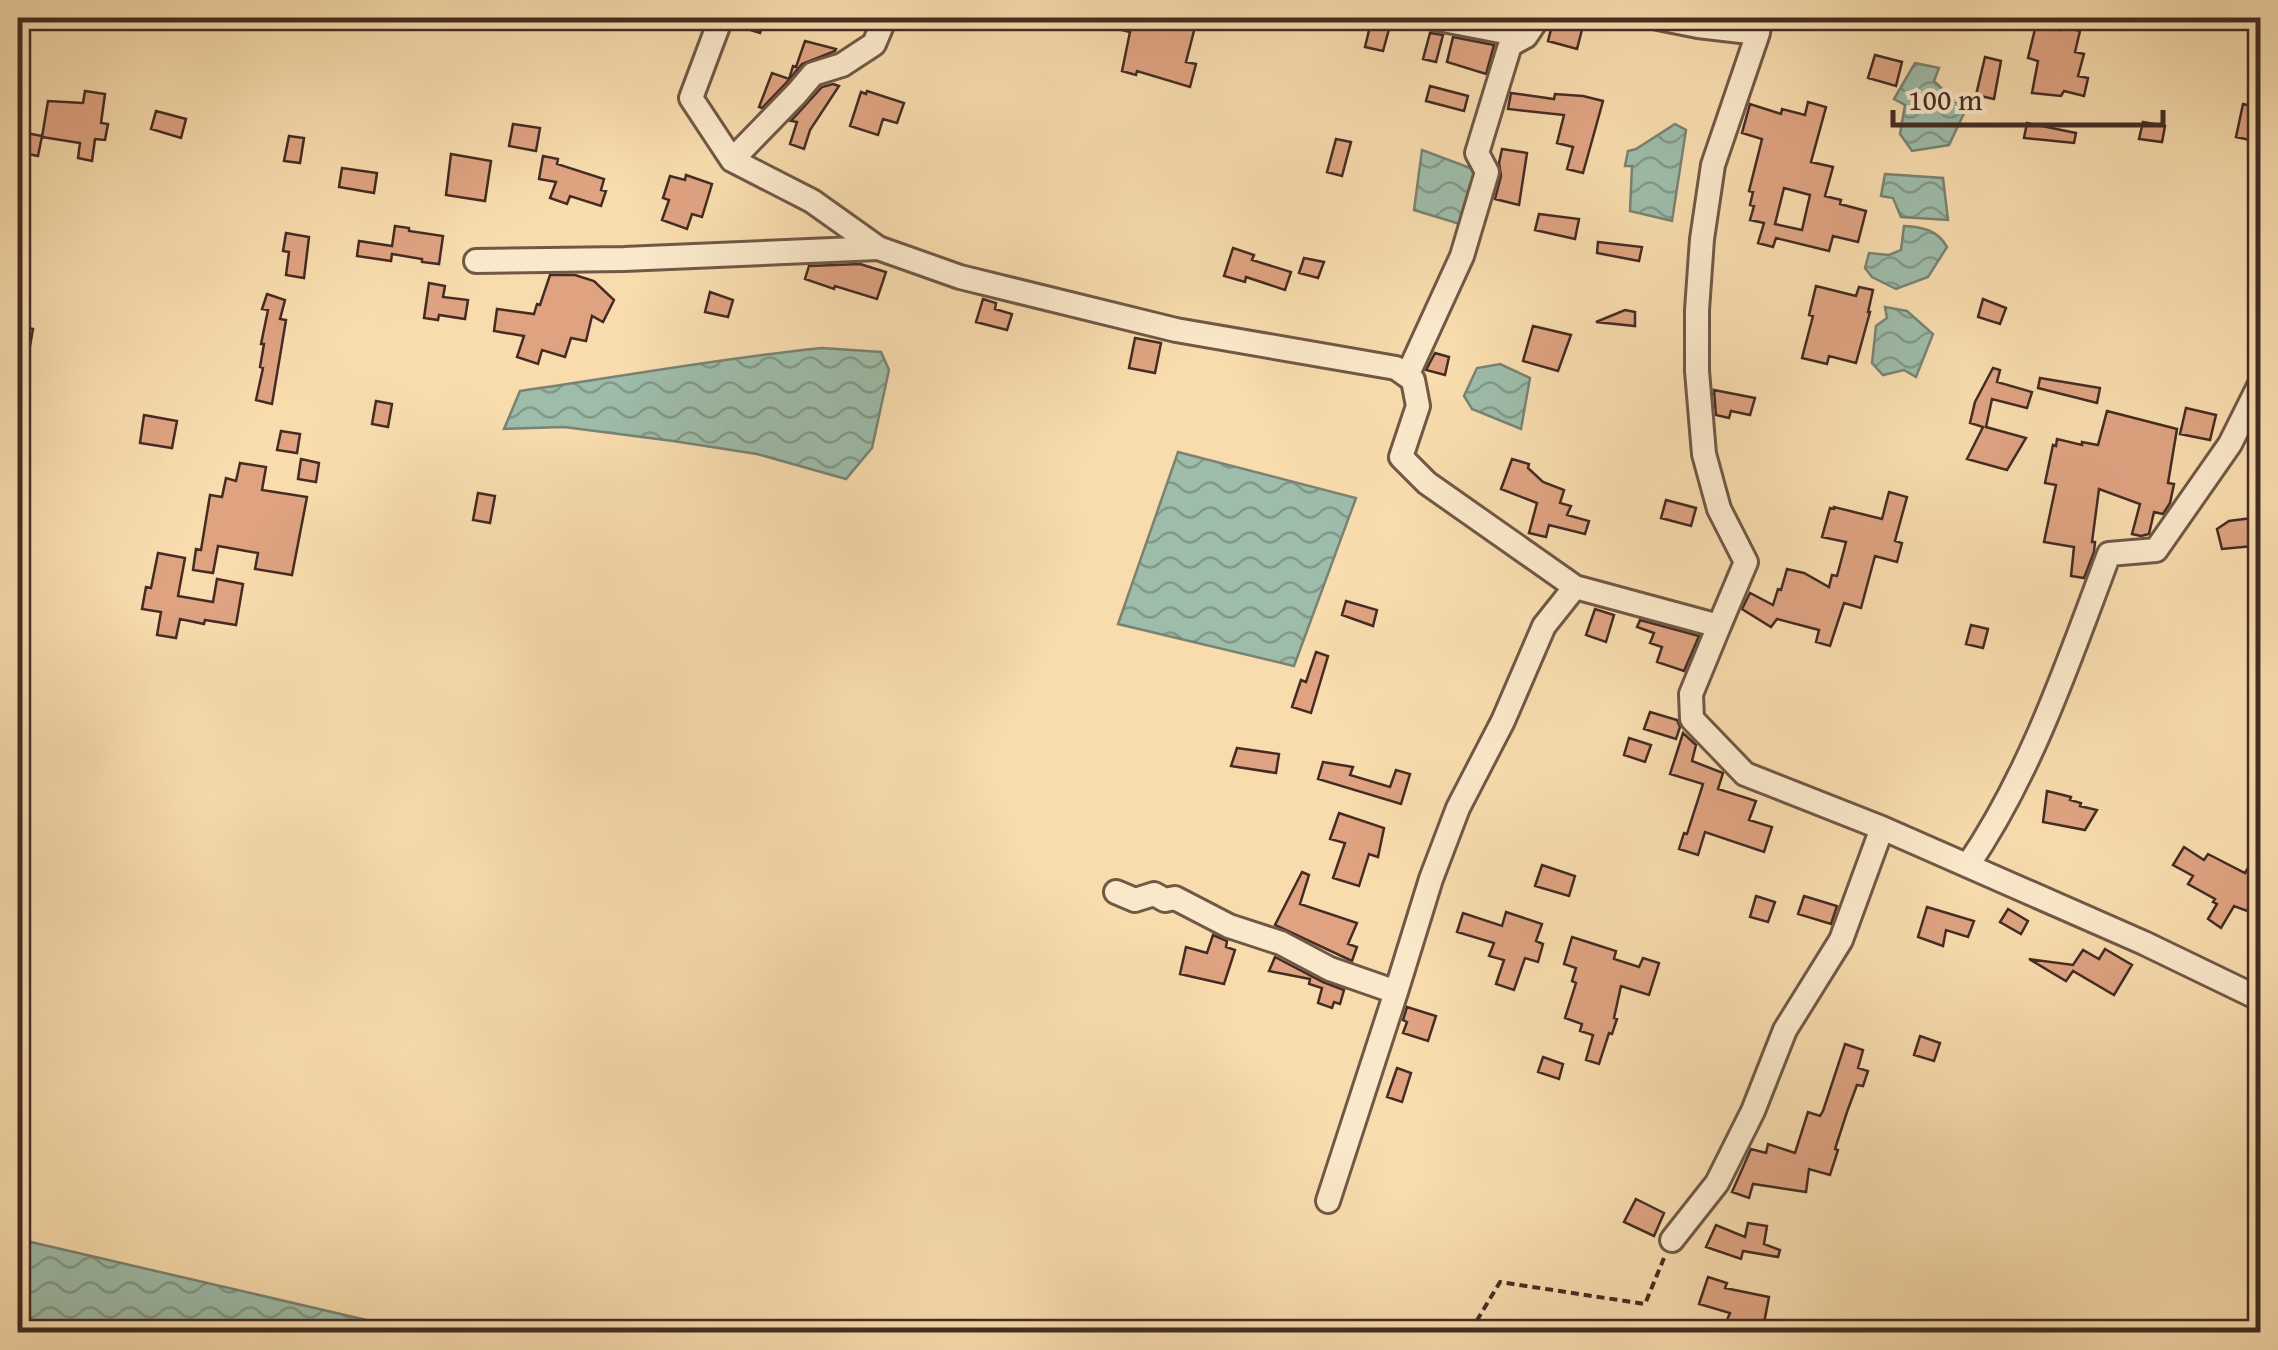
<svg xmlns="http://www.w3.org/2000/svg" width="2278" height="1350" font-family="'Gentium Book Plus',serif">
	<defs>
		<pattern id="water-waves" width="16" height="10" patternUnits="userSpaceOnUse" patternTransform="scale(2.5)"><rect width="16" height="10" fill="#9dbca9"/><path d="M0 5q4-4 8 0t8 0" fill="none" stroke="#829989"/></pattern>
	</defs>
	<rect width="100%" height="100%" fill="#f8dcae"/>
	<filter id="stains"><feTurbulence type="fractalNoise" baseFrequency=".002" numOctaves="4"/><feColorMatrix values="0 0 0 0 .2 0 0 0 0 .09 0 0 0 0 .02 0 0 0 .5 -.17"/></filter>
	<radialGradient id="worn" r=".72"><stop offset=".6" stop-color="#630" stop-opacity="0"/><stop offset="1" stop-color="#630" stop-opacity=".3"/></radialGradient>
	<path fill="url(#water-waves)" stroke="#798273" stroke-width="2.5" d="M 1915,63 L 1939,68 L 1934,81 L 1965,111 L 1949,145 L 1912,151 L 1900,134 L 1905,105 L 1894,99 Z
		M 1675,124 L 1686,130 L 1672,221 L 1630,211 L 1632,166 L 1625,166 L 1628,151 L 1636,149 Z
		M 1422,150 L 1481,172 L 1463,225 L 1414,210 Z
		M 1885,174 L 1943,178 L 1948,220 L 1901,217 L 1893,198 L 1881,196 Z
		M 1904,226 C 1922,227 1938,230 1947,247 L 1928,277 L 1896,289 L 1872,277 L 1865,268 L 1869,253 L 1889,255 L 1901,250 Z
		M 1885,307 L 1907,311 L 1933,334 L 1916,377 L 1904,370 L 1883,375 L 1872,363 L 1876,326 L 1887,318 Z
		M 822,348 L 881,352 L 889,370 L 872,448 L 846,479 L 757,454 L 673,441 L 564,427 L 504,429 L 520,391 C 620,377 721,358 822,348 Z
		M 1500,364 L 1530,378 L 1521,429 L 1472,409 L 1464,396 L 1477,368 Z
		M 1178,452 L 1356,498 L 1294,666 L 1118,624 Z
		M 18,1239 L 375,1322 L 373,1332 L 18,1332 Z"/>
	<path fill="#dfa382" stroke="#442c23" stroke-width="2.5" fill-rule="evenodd" d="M 736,18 L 765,18 L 760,33 L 734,25 Z
		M 1094,18 L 1131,18 L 1154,23 L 1155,18 L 1176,18 L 1175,22 L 1195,27 L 1186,62 L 1196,64 L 1190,87 L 1137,71 L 1136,75 L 1122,71 L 1130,32 L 1093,23 Z
		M 1372,18 L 1391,22 L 1383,51 L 1365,47 Z
		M 1554,18 L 1585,18 L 1577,49 L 1548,41 Z
		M 2036,25 L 2059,30 L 2060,26 L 2080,31 L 2075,52 L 2084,54 L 2078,76 L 2088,78 L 2084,96 L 2064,91 L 2061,96 L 2032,93 L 2038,61 L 2028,58 Z
		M 1430,33 L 1443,35 L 1436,62 L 1423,59 Z
		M 1453,37 L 1494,45 L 1486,74 L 1447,62 Z
		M 805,41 L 836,49 L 835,51 L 802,64 L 786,83 L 762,108 L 759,107 L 772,73 L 789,79 L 793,66 L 796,67 Z
		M 1875,55 L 1902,62 L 1896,86 L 1868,78 Z
		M 1985,57 L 2001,61 L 1994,99 L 1976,95 Z
		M 833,84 L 839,86 L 810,130 L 804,149 L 790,144 L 797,122 L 791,121 L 822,87 Z
		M 1430,86 L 1468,96 L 1464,111 L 1426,101 Z
		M 85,91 L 105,94 L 101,123 L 108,124 L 105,140 L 95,139 L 92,161 L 78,158 L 80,143 L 42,137 L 48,101 L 83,103 Z
		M 867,91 L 904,103 L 897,123 L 883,119 L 878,135 L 850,126 L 861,92 L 866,94 Z
		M 1511,93 L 1554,99 L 1555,94 L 1583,96 L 1603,101 L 1583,173 L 1567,169 L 1573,147 L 1557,143 L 1564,115 L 1508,109 Z
		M 1808,102 L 1826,107 L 1811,162 L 1833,167 L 1825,196 L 1841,200 L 1840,204 L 1866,211 L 1858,242 L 1833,236 L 1829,251 L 1776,238 L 1773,247 L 1758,243 L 1764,223 L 1750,220 L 1754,206 L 1750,205 L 1753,192 L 1749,191 L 1762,139 L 1742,133 L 1750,104 L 1781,114 L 1782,109 L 1805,115 ZM 1784,188 L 1810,195 L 1802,230 L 1775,224 Z
		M 2243,104 L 2260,108 L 2257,125 L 2260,125 L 2259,142 L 2236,137 Z
		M 156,111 L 186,119 L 181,138 L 151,129 Z
		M 2143,122 L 2165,126 L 2162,142 L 2139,139 Z
		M 2027,123 L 2076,133 L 2074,143 L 2024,138 Z
		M 513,124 L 540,128 L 536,151 L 509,146 Z
		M 26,133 L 42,136 L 38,156 L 23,153 Z
		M 289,136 L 304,138 L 300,163 L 284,161 Z
		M 1336,139 L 1351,142 L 1342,176 L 1327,172 Z
		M 1502,149 L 1527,153 L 1519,205 L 1495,199 L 1501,176 L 1499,163 Z
		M 451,154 L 491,161 L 485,201 L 446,195 Z
		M 543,156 L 558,159 L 557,164 L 604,179 L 601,190 L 606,191 L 601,206 L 570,196 L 567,204 L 550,198 L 556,182 L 539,179 Z
		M 342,168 L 377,173 L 374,193 L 339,187 Z
		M 686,175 L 712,184 L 702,217 L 692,214 L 687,229 L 662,220 L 669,200 L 663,198 L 670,176 L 685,180 Z
		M 1539,214 L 1579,219 L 1575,239 L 1535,230 Z
		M 395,226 L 409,228 L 409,231 L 443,236 L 439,264 L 422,262 L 422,259 L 392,254 L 391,261 L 357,256 L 359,241 L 392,246 Z
		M 286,233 L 309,237 L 304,278 L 286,275 L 289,252 L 283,251 Z
		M 1598,242 L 1642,247 L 1639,261 L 1597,253 Z
		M 1233,248 L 1254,255 L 1252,260 L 1291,272 L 1285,290 L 1246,277 L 1245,282 L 1224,276 Z
		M 1304,258 L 1324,262 L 1318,278 L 1299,273 Z
		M 860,264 L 886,272 L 877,299 L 835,286 L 834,289 L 805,279 L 809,266 Z
		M 550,275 L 575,275 L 594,281 L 614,300 L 603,322 L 592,316 L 586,341 L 571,338 L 565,357 L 542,350 L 538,364 L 517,357 L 524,336 L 494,331 L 497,309 L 534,314 L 537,304 L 540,305 Z
		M 429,283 L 445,286 L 443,297 L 468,300 L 465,319 L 439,315 L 438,320 L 424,318 Z
		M 1816,286 L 1856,296 L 1859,287 L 1873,290 L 1868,312 L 1870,312 L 1856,363 L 1829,356 L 1827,364 L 1802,358 L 1813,316 L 1809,315 Z
		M 710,292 L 733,300 L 728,317 L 705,312 Z
		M 267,294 L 285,300 L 280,319 L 286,320 L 272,404 L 256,400 L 263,368 L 260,367 L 264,344 L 261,344 L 268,310 L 262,309 Z
		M 983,299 L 996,303 L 995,309 L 1012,314 L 1007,330 L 976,322 Z
		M 1983,299 L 2006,308 L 2000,324 L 1978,317 Z
		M 1625,310 L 1635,312 L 1635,326 L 1596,322 Z
		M 18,326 L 33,329 L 25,374 L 18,373 Z
		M 1533,326 L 1571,335 L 1558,371 L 1523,361 Z
		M 1135,338 L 1161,343 L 1155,373 L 1129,368 Z
		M 1435,353 L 1449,357 L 1445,375 L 1426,370 Z
		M 1993,368 L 2000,370 L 1997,382 L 2032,392 L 2027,408 L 1992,399 L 1986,427 L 2026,438 L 2007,470 L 1967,459 L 1983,427 L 1970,423 L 1975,402 Z
		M 2040,378 L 2100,388 L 2097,403 L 2038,388 Z
		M 1714,390 L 1755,398 L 1750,415 L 1731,411 L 1729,418 L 1716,415 Z
		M 376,401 L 392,404 L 388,427 L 372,424 Z
		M 2186,408 L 2216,415 L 2210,440 L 2180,434 Z
		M 2107,411 L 2177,429 L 2168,483 L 2174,484 L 2170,503 L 2163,514 L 2154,512 L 2149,534 L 2141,536 L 2132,534 L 2140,504 L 2099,489 L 2092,542 L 2095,542 L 2094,552 L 2084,578 L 2071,576 L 2074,547 L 2044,542 L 2056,485 L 2045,483 L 2053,445 L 2056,446 L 2057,439 L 2082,445 L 2082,442 L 2098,445 Z
		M 144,415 L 177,421 L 172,448 L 140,443 Z
		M 281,431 L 300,434 L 297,453 L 277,450 Z
		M 301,459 L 319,463 L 316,482 L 298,479 Z
		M 1512,459 L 1529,464 L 1528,468 L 1543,482 L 1564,490 L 1560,503 L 1571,506 L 1567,515 L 1589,521 L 1585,534 L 1549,525 L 1546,537 L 1529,533 L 1537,503 L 1501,489 Z
		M 240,463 L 266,467 L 262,490 L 307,497 L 292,575 L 255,569 L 258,553 L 218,546 L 213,573 L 193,570 L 196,549 L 201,550 L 210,495 L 222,497 L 226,478 L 236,481 Z
		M 1889,492 L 1907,497 L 1895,541 L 1902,543 L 1897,562 L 1875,556 L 1861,608 L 1844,603 L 1830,646 L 1816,642 L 1819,630 L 1777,619 L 1771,627 L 1742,609 L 1750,593 L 1773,605 L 1778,589 L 1781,590 L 1787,569 L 1804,573 L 1829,587 L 1832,575 L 1837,576 L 1846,542 L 1822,537 L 1830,508 L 1834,509 L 1834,507 L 1882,519 Z
		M 478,493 L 495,496 L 490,523 L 473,520 Z
		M 1666,500 L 1696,508 L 1691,526 L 1661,518 Z
		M 2260,517 L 2253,546 L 2222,549 L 2217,529 L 2229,521 Z
		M 158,553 L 185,558 L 178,596 L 213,602 L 217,579 L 243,584 L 236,625 L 205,620 L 204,624 L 180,619 L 176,638 L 157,635 L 161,612 L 142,609 L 146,587 L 151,588 Z
		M 1346,601 L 1377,610 L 1373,626 L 1342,615 Z
		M 1595,609 L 1614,615 L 1606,642 L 1586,635 Z
		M 1640,620 L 1699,636 L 1684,671 L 1657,662 L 1662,647 L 1650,643 L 1654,633 L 1637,627 Z
		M 1971,625 L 1988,629 L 1983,648 L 1966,644 Z
		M 1316,652 L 1328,656 L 1311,713 L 1292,707 L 1301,680 L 1306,682 Z
		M 1650,712 L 1677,720 L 1680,727 L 1676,739 L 1644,729 Z
		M 1683,733 L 1696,745 L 1692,761 L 1723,773 L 1718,789 L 1756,801 L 1749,820 L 1772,827 L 1764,852 L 1705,832 L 1698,855 L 1679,849 L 1684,833 L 1687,834 L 1703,784 L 1670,774 Z
		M 1629,738 L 1651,745 L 1645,762 L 1624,755 Z
		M 1237,748 L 1279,754 L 1276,773 L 1231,766 Z
		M 1323,762 L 1353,767 L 1350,775 L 1390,787 L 1396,770 L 1410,774 L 1401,804 L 1318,779 Z
		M 2047,791 L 2071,797 L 2070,800 L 2081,803 L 2080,806 L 2097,810 L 2085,830 L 2043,822 Z
		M 1339,813 L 1384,828 L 1378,857 L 1369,854 L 1359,886 L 1333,878 L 1345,843 L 1330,839 Z
		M 2184,847 L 2204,860 L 2208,854 L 2245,873 L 2260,847 L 2260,879 L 2247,911 L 2234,906 L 2221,928 L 2208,919 L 2217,904 L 2213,902 L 2215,899 L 2188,884 L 2193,876 L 2173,865 Z
		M 1542,865 L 1575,876 L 1569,896 L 1535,886 Z
		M 1302,872 L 1309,875 L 1300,904 L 1357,923 L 1348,944 L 1357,947 L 1352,961 L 1275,925 Z
		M 1756,896 L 1775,902 L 1768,922 L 1750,917 Z
		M 1804,896 L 1837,906 L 1831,924 L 1798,914 Z
		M 1927,907 L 1974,921 L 1968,937 L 1946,930 L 1943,946 L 1918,937 Z
		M 2008,909 L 2028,921 L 2021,934 L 2000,922 Z
		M 1506,912 L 1542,924 L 1536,941 L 1543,944 L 1538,962 L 1525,958 L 1514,990 L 1496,984 L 1504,960 L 1489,956 L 1494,943 L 1457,932 L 1463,913 L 1502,926 Z
		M 1213,935 L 1227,941 L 1226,947 L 1235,950 L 1224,984 L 1180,974 L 1186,947 L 1207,953 Z
		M 1572,937 L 1616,951 L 1614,959 L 1639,967 L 1643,958 L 1659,963 L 1649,995 L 1621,986 L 1614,1018 L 1617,1019 L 1612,1034 L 1609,1033 L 1599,1064 L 1586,1060 L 1593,1035 L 1580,1031 L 1582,1024 L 1565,1018 L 1576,983 L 1572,981 L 1576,968 L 1564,964 Z
		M 2105,949 L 2132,965 L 2114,995 L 2073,971 L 2066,981 L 2029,959 L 2073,965 L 2083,950 L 2099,959 Z
		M 1275,957 L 1323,982 L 1344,990 L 1340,1004 L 1334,1002 L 1332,1008 L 1318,1003 L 1322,988 L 1309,984 L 1310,979 L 1269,971 Z
		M 1407,1007 L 1436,1016 L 1428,1041 L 1403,1033 L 1407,1022 L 1403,1020 Z
		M 1920,1036 L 1940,1043 L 1934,1061 L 1914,1055 Z
		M 1845,1044 L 1863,1050 L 1858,1068 L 1868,1071 L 1863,1086 L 1857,1085 L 1847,1112 L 1835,1149 L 1838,1150 L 1830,1175 L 1809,1169 L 1806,1192 L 1753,1184 L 1749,1198 L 1732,1192 L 1751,1149 L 1766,1153 L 1768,1144 L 1795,1153 L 1808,1112 L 1820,1116 L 1823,1111 Z
		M 1543,1057 L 1563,1064 L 1559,1079 L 1538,1072 Z
		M 1397,1068 L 1411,1073 L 1402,1102 L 1387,1097 Z
		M 1636,1199 L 1664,1213 L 1654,1236 L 1624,1222 Z
		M 1748,1223 L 1767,1226 L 1764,1244 L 1780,1250 L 1778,1257 L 1743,1251 L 1741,1259 L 1706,1247 L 1716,1225 L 1745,1237 Z
		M 1708,1277 L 1727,1283 L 1725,1288 L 1769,1297 L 1764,1323 L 1761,1322 L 1757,1332 L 1722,1332 L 1730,1313 L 1699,1304 Z"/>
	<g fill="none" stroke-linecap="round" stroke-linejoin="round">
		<g stroke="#715846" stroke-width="28">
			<path id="minor" d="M 721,18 L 691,98 L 732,160
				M 885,18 L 874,44 L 842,65 L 813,74 L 797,93 L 732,160 L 812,201 L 878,248 L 960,277 L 1176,330 L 1396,368 L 1413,380 L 1418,406 L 1401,457 L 1427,483 L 1575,587 L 1719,626 L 1691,694 L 1692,719 L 1745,774 L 1882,828
				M 1433,18 L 1526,36 L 1538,18
				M 1658,18 L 1698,26 L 1758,33 L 1760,18
				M 476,261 L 624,259 L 878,248
				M 1407,376 L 1462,256 L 1487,172 L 1477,153 L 1510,45 L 1526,36
				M 1719,626 L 1746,562 L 1719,509 L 1704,454 L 1697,371 L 1697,310 L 1702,239 L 1713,165 L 1758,33
				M 1968,865 C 2032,771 2069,660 2109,554 L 2156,550 L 2230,444 L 2260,384
				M 1116,892 L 1135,900 L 1154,894 L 1165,900 L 1175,898 L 1229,926 L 1281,943 L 1330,969 L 1396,992 L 1328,1201
				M 1396,992 L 1431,879 L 1458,808 L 1503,721 L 1544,626 L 1575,587
				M 1672,1240 L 1717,1183 L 1753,1111 L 1785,1030 L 1841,940 L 1882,828 L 2144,943 L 2260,999"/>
		</g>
		<path stroke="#442c23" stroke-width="4" stroke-dasharray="8 5" stroke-linecap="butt" d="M 1470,1332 L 1500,1282 L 1645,1304 L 1664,1258"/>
		<use href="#minor" stroke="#fae8ca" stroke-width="22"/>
	</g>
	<rect width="2278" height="1350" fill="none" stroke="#f8dcae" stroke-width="60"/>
	<rect x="20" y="20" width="2238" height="1310" fill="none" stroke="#442c23" stroke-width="5"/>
	<rect x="30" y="30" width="2218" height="1290" fill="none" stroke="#442c23" stroke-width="2.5"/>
	<path d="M1893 110v15h270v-15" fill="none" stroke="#442c23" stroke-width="5"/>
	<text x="1908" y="110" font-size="30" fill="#442c23" stroke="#fae8ca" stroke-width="8" paint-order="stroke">100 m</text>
	<rect width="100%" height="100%" filter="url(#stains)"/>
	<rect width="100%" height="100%" fill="url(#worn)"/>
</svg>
